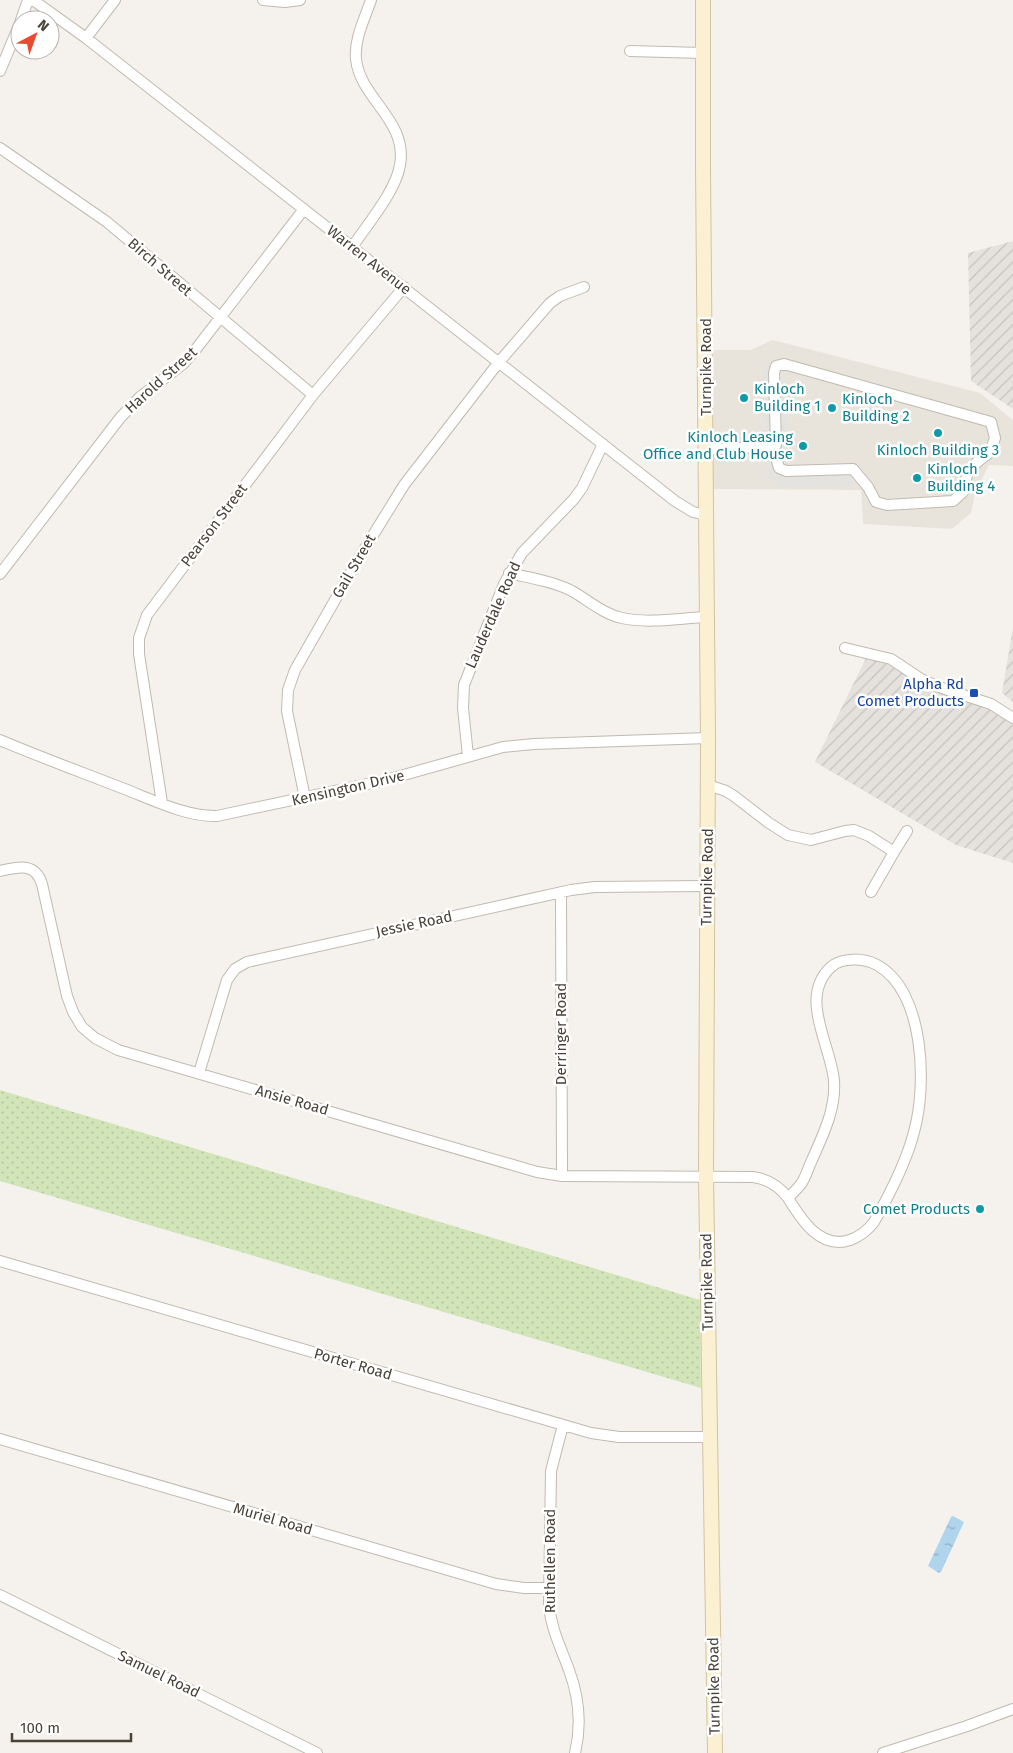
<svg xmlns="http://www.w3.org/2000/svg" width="1013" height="1753" font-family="'Fira Sans',sans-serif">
	<defs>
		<pattern id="industrial-furrows" width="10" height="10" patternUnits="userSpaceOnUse" patternTransform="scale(1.25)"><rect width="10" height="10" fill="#e5e2de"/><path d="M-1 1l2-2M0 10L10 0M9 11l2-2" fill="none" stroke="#c6c3bf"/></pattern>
		<pattern id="green-dots" width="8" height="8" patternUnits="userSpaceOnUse" patternTransform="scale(1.25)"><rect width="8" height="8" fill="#d2e5b9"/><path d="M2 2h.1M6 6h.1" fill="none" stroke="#b6c6a0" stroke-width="1.8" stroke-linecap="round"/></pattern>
		<pattern id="water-ripples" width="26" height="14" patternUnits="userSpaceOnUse" patternTransform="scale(1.25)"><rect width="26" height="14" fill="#afd4ec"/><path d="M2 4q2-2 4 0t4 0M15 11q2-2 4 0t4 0" fill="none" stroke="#90aec0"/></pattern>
	</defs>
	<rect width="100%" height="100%" fill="#f5f2ed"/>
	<path fill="#e9e4db" d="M 773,340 L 980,393 L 1013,420 L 1013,466 L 989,465 L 975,493 L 971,513 L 952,529 L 863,524 L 861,490 L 712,489 L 712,350 L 750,350 Z"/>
	<path fill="url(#industrial-furrows)" d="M 1013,241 L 1013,409 L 971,381 L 968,253 Z
		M 1013,627 L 1013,702 L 1002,693 Z
		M 866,658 L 893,666 L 927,687 L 984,706 L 1006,719 L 1013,725 L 1013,863 L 956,845 L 815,762 Z"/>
	<path fill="url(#green-dots)" d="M 0,1090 L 700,1300 L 701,1388 L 0,1181 Z"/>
	<path fill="#e4e3e0" d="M 770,364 L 779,376 L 780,381 L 786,380 L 788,442 L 782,442 L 772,436 L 765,437 L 763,365 Z
		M 781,455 L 788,456 L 788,465 L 783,466 L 789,471 L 790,466 L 861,465 L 861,473 L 854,481 L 854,487 L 776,488 L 776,482 L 772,479 L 766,480 L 766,466 L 772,466 Z"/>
	<path fill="url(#water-ripples)" d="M 953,1516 L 964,1522 L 941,1572 L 939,1573 L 928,1566 L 951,1517 Z"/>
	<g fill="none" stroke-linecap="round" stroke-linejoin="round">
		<g stroke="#c0bab0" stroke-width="12">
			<path id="minor" d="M 33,0 L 86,38 L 675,501 L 693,512 L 706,515
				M 263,0 L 285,2 L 300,0
				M 21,20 L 28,0
				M 86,38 L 115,0
				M 630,51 L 703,53
				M 0,71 L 20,23
				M 0,148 L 107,222 L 313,395
				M 352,247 C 367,225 396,191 400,165 C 408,120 360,99 356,59 C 354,39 365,18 371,0
				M 784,364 L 991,422 L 995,438 L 990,452 L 976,463 L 967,475 L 963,492 L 953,501 L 887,505 L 876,502 L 868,487 L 853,469 L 786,471 L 779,468 L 773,447 L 776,445 L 774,373 L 776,366 Z
				M 706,449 L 773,447
				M 509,573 C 530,578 552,581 572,591 C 588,600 603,614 622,618 C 649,624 680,618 707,617
				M 0,574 L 120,418 L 140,397 L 183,364 L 196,349 L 304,209
				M 845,648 L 891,659 L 921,679 L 936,686 L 991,704 L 1013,718
				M 0,740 C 40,757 81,772 122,788 C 151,799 186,817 217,816 L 386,780 L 503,747 L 534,744 L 708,738
				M 468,756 L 463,708 L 464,685 L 504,584 L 522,553 L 574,499 L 582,488 L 603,444
				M 708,785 L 726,791 L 734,796 L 769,823 L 788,835 L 811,840 L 845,831 L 854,830 L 869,836 L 894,852 L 871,892
				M 305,798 L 287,711 L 288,690 L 295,670 L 359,558 L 404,485 L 499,362 L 550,303 L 560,296 L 584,287
				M 162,803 L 139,654 L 139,638 L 147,615 L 313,395 L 404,287
				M 894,852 L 907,831
				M 0,871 C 18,867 35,862 42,884 L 67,996 L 73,1012 L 82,1027 L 95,1038 L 118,1050 L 537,1172 L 562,1176 L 753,1177 C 768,1179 779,1186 788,1198 C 792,1194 797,1189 801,1184 C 806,1177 808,1168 812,1160 C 823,1135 836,1109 834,1081 C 831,1045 798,997 831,967 C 842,957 864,958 877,965 C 925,991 927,1086 914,1132 C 906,1163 890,1194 874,1222 C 868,1230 861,1236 850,1240 C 820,1250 801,1219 788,1198
				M 561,892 L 562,1176
				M 199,1073 L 227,980 L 235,969 L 247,962 L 571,890 L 595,887 L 706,886
				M 0,1261 L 591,1433 L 619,1437 L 710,1437
				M 563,1425 L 551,1471 L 549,1605 C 551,1629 561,1648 569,1670 C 579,1697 582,1724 575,1753
				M 0,1439 L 496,1584 L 524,1588 L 549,1588
				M 0,1595 L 317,1753
				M 883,1753 L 967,1726 L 1013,1709"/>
		</g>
		<g stroke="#d1c4a0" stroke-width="16">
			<path id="secondary" d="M 703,0 L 703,168 L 708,738 L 706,1176 L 715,1753"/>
		</g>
		<use href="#minor" stroke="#fff" stroke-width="10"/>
		<use href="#secondary" stroke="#fbf0d1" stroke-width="14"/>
	</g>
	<g fill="#0f9aa8" stroke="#fff" stroke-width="2">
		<circle cx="744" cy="398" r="5"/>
		<circle cx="832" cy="408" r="5"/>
		<circle cx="938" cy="433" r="5"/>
		<circle cx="803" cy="446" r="5"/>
		<circle cx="917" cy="478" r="5"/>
		<circle cx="980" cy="1209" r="5"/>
	</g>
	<rect fill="#1a4fb4" stroke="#fff" stroke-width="2" x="969" y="688" width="10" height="10" rx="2.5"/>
	<g text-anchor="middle" stroke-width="5" stroke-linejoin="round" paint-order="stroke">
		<g font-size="15" fill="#49433a" stroke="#fff">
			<text transform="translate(369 260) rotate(38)" y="5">Warren Avenue</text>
			<text transform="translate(160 267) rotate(41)" y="5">Birch Street</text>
			<text transform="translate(706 367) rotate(-90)" y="5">Turnpike Road</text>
			<text transform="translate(161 380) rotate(-42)" y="5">Harold Street</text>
			<text transform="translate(214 525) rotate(-53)" y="5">Pearson Street</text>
			<text transform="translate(354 566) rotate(-60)" y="5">Gail Street</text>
			<text transform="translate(493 615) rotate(-66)" y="5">Lauderdale Road</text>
			<text transform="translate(348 788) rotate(-13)" y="5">Kensington Drive</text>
			<text transform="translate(707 877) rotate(-89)" y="5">Turnpike Road</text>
			<text transform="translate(414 924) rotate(-12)" y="5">Jessie Road</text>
			<text transform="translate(561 1034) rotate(-90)" y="5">Derringer Road</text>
			<text transform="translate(292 1100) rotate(16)" y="5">Ansie Road</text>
			<text transform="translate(707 1282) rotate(-91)" y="5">Turnpike Road</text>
			<text transform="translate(353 1364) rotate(16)" y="5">Porter Road</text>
			<text transform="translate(273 1519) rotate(16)" y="5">Muriel Road</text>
			<text transform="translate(550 1561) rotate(-90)" y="5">Ruthellen Road</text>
			<text transform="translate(159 1674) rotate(26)" y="5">Samuel Road</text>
			<text transform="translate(714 1686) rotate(-91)" y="5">Turnpike Road</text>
		</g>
		<g font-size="15" fill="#0d838f" stroke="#fff" text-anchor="start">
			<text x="754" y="394">Kinloch<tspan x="754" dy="17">Building 1</tspan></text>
			<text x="842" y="404">Kinloch<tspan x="842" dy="17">Building 2</tspan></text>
			<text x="793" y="442" text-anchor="end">Kinloch Leasing<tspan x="793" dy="17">Office and Club House</tspan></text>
			<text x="938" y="455" text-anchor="middle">Kinloch Building 3</text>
			<text x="927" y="474">Kinloch<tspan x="927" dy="17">Building 4</tspan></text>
			<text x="970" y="1214" text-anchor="end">Comet Products</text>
		</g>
		<g font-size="15" fill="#164399" stroke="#fff" text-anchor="end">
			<text x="964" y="689">Alpha Rd<tspan x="964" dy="17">Comet Products</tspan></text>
		</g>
	</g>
	<g transform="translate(35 35) rotate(41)"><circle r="24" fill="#ffffff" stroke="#b6b4b0"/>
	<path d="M0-4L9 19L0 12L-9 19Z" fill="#e94a30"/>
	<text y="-8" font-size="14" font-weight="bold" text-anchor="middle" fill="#49433a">N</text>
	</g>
	<path d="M12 1733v8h119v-8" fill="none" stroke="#49433a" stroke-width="2.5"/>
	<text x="20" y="1733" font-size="15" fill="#49433a" stroke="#ffffff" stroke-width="4" paint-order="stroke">100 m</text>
</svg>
